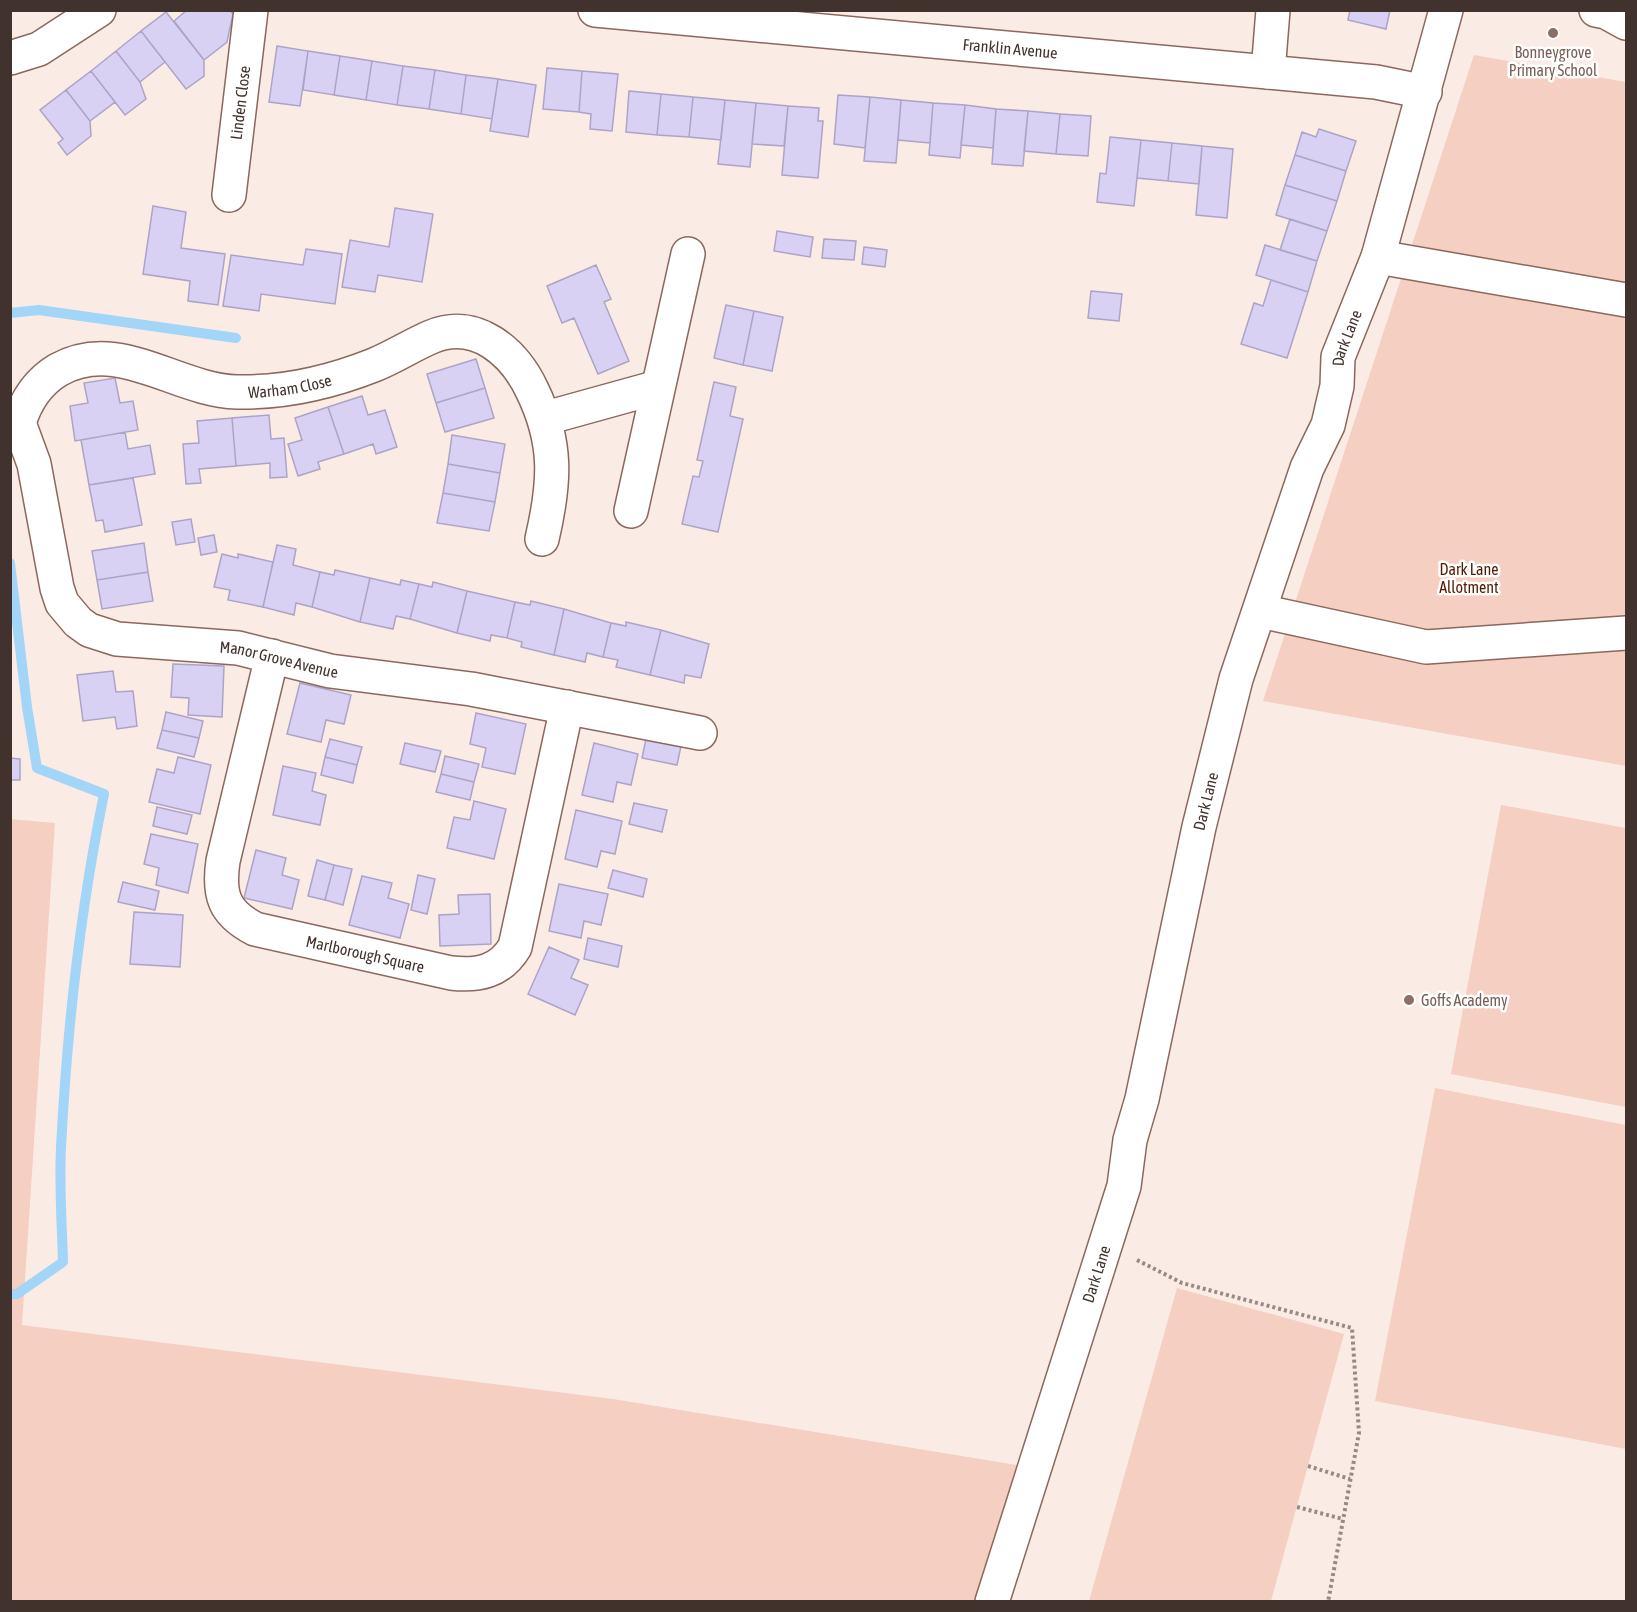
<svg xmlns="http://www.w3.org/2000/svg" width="1637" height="1612" font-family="'Asap Condensed',sans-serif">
	<rect width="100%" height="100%" fill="#fbebe5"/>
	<path fill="#f4cfc2" d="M 1474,55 L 1626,82 L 1626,766 L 1263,701 Z
		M 1501,805 L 1626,828 L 1626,1107 L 1451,1074 Z
		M 10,819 L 55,823 L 22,1325 L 613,1399 L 1029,1467 L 980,1601 L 11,1601 Z
		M 1435,1088 L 1626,1125 L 1626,1449 L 1375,1401 Z
		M 1177,1288 L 1344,1334 L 1271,1601 L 1089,1601 Z"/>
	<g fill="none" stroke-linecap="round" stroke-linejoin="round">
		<path stroke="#a2d5f7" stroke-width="10" d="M 10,313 L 39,310 L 236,338
			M 10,563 L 27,707 L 37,768 L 104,794 C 80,911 67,1028 61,1148 C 59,1186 62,1224 63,1262 L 17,1294 L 10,1294"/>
	</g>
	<path fill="#d9d1f4" stroke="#aca4c6" stroke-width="1.5" d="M 187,10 L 230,10 L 233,14 L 227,42 L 204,60 L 174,21 Z
		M 1350,10 L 1390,10 L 1386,29 L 1348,20 Z
		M 166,12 L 204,60 L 204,76 L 186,89 L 141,31 Z
		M 141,31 L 165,62 L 140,82 L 116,51 Z
		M 277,46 L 308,51 L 300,106 L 269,102 Z
		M 116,51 L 140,82 L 146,99 L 125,115 L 91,71 Z
		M 308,51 L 340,56 L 334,95 L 303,90 Z
		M 340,56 L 372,61 L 366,100 L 334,95 Z
		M 372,61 L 403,66 L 397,105 L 366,100 Z
		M 403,66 L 435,70 L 429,109 L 397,105 Z
		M 547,68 L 582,71 L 579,112 L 543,109 Z
		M 435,70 L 466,75 L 461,114 L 429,109 Z
		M 91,71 L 115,102 L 90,121 L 66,90 Z
		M 582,71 L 618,74 L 612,131 L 590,129 L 591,114 L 579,112 Z
		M 466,75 L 498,79 L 492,119 L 461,114 Z
		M 498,79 L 536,85 L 528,137 L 490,131 Z
		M 66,90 L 90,121 L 91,136 L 67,155 L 58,143 L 63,139 L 40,110 Z
		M 629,91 L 661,94 L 657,135 L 626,132 Z
		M 661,94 L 693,97 L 689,137 L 657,135 Z
		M 838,95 L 870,97 L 865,148 L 834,144 Z
		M 693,97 L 725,100 L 721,140 L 689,137 Z
		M 870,97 L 901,100 L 896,163 L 864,161 Z
		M 725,100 L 756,103 L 750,167 L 718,164 Z
		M 901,100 L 933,103 L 930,143 L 898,140 Z
		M 756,103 L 788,106 L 784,146 L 752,144 Z
		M 933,103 L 965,105 L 960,158 L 929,155 Z
		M 965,105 L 996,109 L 993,148 L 961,145 Z
		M 788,106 L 819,108 L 818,121 L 823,121 L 818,178 L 782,175 Z
		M 996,109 L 1028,111 L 1023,166 L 992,164 Z
		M 1028,111 L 1060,114 L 1056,154 L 1024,151 Z
		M 1060,114 L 1091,116 L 1088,156 L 1056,154 Z
		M 1319,129 L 1356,141 L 1346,171 L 1295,155 L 1302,132 L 1316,137 Z
		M 1110,137 L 1141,140 L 1134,206 L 1097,202 L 1100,173 L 1106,174 Z
		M 1141,140 L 1172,143 L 1168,181 L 1137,178 Z
		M 1172,143 L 1202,146 L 1199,184 L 1168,181 Z
		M 1202,146 L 1233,149 L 1227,218 L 1196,215 Z
		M 1295,155 L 1346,171 L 1337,201 L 1285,185 Z
		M 1285,185 L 1337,201 L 1327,231 L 1276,215 Z
		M 153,206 L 186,212 L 181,248 L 225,254 L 218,305 L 188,301 L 190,281 L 143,274 Z
		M 395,208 L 433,214 L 422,282 L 378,275 L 375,292 L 342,287 L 350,240 L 389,247 Z
		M 1290,219 L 1327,231 L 1317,261 L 1280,250 Z
		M 777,231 L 813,237 L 810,257 L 774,251 Z
		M 824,239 L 856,241 L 854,260 L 822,258 Z
		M 1265,245 L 1317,261 L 1308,292 L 1256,275 Z
		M 864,247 L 887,250 L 885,267 L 862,264 Z
		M 306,249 L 342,254 L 335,304 L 261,294 L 259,311 L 223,306 L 231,255 L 303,265 Z
		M 596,265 L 611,299 L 604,302 L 629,361 L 598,374 L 574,318 L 562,323 L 547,286 Z
		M 1271,280 L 1308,292 L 1287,358 L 1241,344 L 1254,303 L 1263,306 Z
		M 1091,291 L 1122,294 L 1119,321 L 1088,318 Z
		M 726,305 L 754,311 L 743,365 L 714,358 Z
		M 754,311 L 783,317 L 772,371 L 743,365 Z
		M 476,359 L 485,388 L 436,403 L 427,374 Z
		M 115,378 L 120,403 L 133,401 L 138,430 L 75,441 L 70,406 L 88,403 L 84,383 Z
		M 714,382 L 736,387 L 730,416 L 743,419 L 718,532 L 682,524 L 693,476 L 699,477 L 703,461 L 697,460 Z
		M 485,388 L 494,418 L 445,432 L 436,403 Z
		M 362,396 L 368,415 L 385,410 L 397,447 L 376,454 L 373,444 L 344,454 L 328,407 Z
		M 328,407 L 344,454 L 318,462 L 320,469 L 298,476 L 288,444 L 302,440 L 295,418 Z
		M 269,415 L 271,439 L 284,438 L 287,477 L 270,478 L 270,463 L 236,466 L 232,418 Z
		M 232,418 L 236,466 L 199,469 L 201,483 L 186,484 L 183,444 L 199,443 L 197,421 Z
		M 125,432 L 128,449 L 150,445 L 155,474 L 89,485 L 81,440 Z
		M 452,435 L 505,444 L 500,473 L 448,464 Z
		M 448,464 L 500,473 L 495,502 L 443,493 Z
		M 133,478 L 142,525 L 105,532 L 103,520 L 96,521 L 89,485 Z
		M 443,493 L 495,502 L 489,531 L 437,523 Z
		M 191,519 L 195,542 L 176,545 L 172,522 Z
		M 214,535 L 217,552 L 201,555 L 198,538 Z
		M 144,543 L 148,572 L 97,580 L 92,551 Z
		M 277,545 L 296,549 L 293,565 L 320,572 L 312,607 L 296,603 L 294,615 L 263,607 Z
		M 222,554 L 238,558 L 238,554 L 273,562 L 263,607 L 228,600 L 230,590 L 214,587 Z
		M 335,570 L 370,578 L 360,622 L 312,607 L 320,572 L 334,575 Z
		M 148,572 L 153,601 L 102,609 L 97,580 Z
		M 370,578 L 400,585 L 401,580 L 419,584 L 410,619 L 396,616 L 393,629 L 360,622 Z
		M 433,582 L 467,591 L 457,633 L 410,619 L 419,584 L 432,587 Z
		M 467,591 L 515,602 L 507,638 L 491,635 L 490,641 L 457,633 Z
		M 531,601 L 564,609 L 554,655 L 521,647 L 522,642 L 507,638 L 515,602 L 530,605 Z
		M 564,609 L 611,623 L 603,657 L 587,653 L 585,662 L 554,655 Z
		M 626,622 L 661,630 L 650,675 L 616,667 L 618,660 L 603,657 L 611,623 L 626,626 Z
		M 661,630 L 709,644 L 701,678 L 685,675 L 684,683 L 650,675 Z
		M 173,664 L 224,666 L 222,717 L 188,715 L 189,698 L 171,697 Z
		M 113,671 L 116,692 L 133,691 L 137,726 L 117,729 L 115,717 L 83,721 L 77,675 Z
		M 300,683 L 351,695 L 344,724 L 326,720 L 321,742 L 287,734 Z
		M 166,712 L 203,721 L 199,738 L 162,730 Z
		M 476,713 L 526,724 L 515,774 L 482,767 L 486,748 L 470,744 Z
		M 162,730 L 199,738 L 194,757 L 157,748 Z
		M 330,739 L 362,747 L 357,765 L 325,757 Z
		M 646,739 L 681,746 L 677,765 L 642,758 Z
		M 405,743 L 441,751 L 435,772 L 400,764 Z
		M 594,743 L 638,754 L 631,785 L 617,782 L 613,802 L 582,795 Z
		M 445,756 L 479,764 L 474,782 L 441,774 Z
		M 178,757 L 211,765 L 200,814 L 149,802 L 157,769 L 174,773 Z
		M 325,757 L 357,765 L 353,783 L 321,775 Z
		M 10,758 L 20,759 L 20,780 L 10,780 Z
		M 283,766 L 316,773 L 312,791 L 326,795 L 320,825 L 273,815 Z
		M 441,774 L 474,782 L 470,800 L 436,792 Z
		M 474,801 L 506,809 L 494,859 L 447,848 L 454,817 L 470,820 Z
		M 634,803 L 667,810 L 662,832 L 629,824 Z
		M 157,807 L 192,815 L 187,834 L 153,826 Z
		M 576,810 L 622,821 L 615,854 L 601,851 L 597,867 L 565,859 Z
		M 151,834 L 198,844 L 188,893 L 156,885 L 159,868 L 144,864 Z
		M 256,850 L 286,858 L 282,875 L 299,880 L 292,909 L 244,898 Z
		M 317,860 L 334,865 L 325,900 L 308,896 Z
		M 334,865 L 352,869 L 343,905 L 325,900 Z
		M 613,870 L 647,879 L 643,897 L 608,888 Z
		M 418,875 L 435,879 L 427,914 L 411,910 Z
		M 362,876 L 392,883 L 388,898 L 409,904 L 400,938 L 349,925 Z
		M 123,882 L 159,891 L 155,910 L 118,902 Z
		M 559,884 L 608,894 L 601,925 L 584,921 L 581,938 L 549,931 Z
		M 490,894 L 491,944 L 440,946 L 439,915 L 459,914 L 458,895 Z
		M 134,912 L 183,915 L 180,967 L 130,964 Z
		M 588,938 L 622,946 L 618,967 L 584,959 Z
		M 549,947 L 579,960 L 571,978 L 588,985 L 575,1015 L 528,994 Z"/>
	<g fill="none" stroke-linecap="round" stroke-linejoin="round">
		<g stroke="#8b685c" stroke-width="36">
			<g id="minor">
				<path id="s1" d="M 595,10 L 1376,82 L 1425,92"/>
				<path d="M 1596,10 L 1606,12 L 1626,23"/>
				<path d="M 10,58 L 39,49 L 99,10"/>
				<path d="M 1268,72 L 1273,10"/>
				<path id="s2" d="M 229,195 L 251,10"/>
				<path d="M 1378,257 L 1626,300"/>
				<path d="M 546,418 L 658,387"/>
				<path id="s3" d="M 10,423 L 19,423 L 34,464 L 57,588 L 62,603 L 78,622 L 89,630 L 117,639 L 238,648 L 330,671 L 471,689 L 700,733"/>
				<path id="s4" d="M 19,423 C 26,400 38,382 58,370 C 119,336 175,390 237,392 C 283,393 331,382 374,365 C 394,357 412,345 431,337 C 476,318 514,352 532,390 C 558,443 555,483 542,539"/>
				<path d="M 631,511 L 688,254"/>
				<path d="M 1260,611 L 1426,647 L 1626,633"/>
				<path id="s5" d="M 272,656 L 223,861 C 218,895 224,913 255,929 L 451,973 C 478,976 500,972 515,947 L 567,707"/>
				<path id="s6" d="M 992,1602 L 1124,1186 L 1130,1140 L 1142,1099 L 1199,827 L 1236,679 L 1307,468 L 1328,425 L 1337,386 L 1338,357 L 1378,257 L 1446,10"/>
			</g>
		</g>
		<path stroke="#998983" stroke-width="4" stroke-dasharray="3 3" stroke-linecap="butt" d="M 1137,1260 L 1182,1283 L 1352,1328 L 1359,1433 L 1328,1602
			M 1308,1466 L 1350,1479
			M 1297,1507 L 1343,1519"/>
		<use href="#minor" stroke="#fff" stroke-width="33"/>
	</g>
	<g fill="#8d6e63" stroke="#fff" stroke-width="2">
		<circle cx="1553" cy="33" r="6"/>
		<circle cx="1409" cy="1000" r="6"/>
	</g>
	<g text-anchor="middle" stroke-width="5" stroke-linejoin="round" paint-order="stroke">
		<g font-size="16" fill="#42322d" stroke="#fff">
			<text dy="6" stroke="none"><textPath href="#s1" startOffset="417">Franklin Avenue</textPath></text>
			<text dy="6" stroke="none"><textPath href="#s2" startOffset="93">Linden Close</textPath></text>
			<text dy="6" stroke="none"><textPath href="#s6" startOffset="1316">Dark Lane</textPath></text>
			<text dy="6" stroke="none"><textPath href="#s4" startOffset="306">Warham Close</textPath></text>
			<text dy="6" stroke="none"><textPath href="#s3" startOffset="426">Manor Grove Avenue</textPath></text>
			<text dy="6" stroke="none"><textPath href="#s6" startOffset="830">Dark Lane</textPath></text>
			<text dy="6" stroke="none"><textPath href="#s5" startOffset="406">Marlborough Square</textPath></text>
			<text dy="6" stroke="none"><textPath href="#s6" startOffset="344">Dark Lane</textPath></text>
		</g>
		<g font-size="16" fill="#785e54" stroke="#fff">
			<text x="1553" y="58">Bonneygrove<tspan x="1553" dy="18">Primary School</tspan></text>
			<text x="1421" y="1006" text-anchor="start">Goffs Academy</text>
		</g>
		<g font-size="16" fill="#521a04" stroke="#fff">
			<text x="1469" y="575">Dark Lane<tspan x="1469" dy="18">Allotment</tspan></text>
		</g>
	</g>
	<rect width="1637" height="1612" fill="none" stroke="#42322d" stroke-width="24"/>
</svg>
